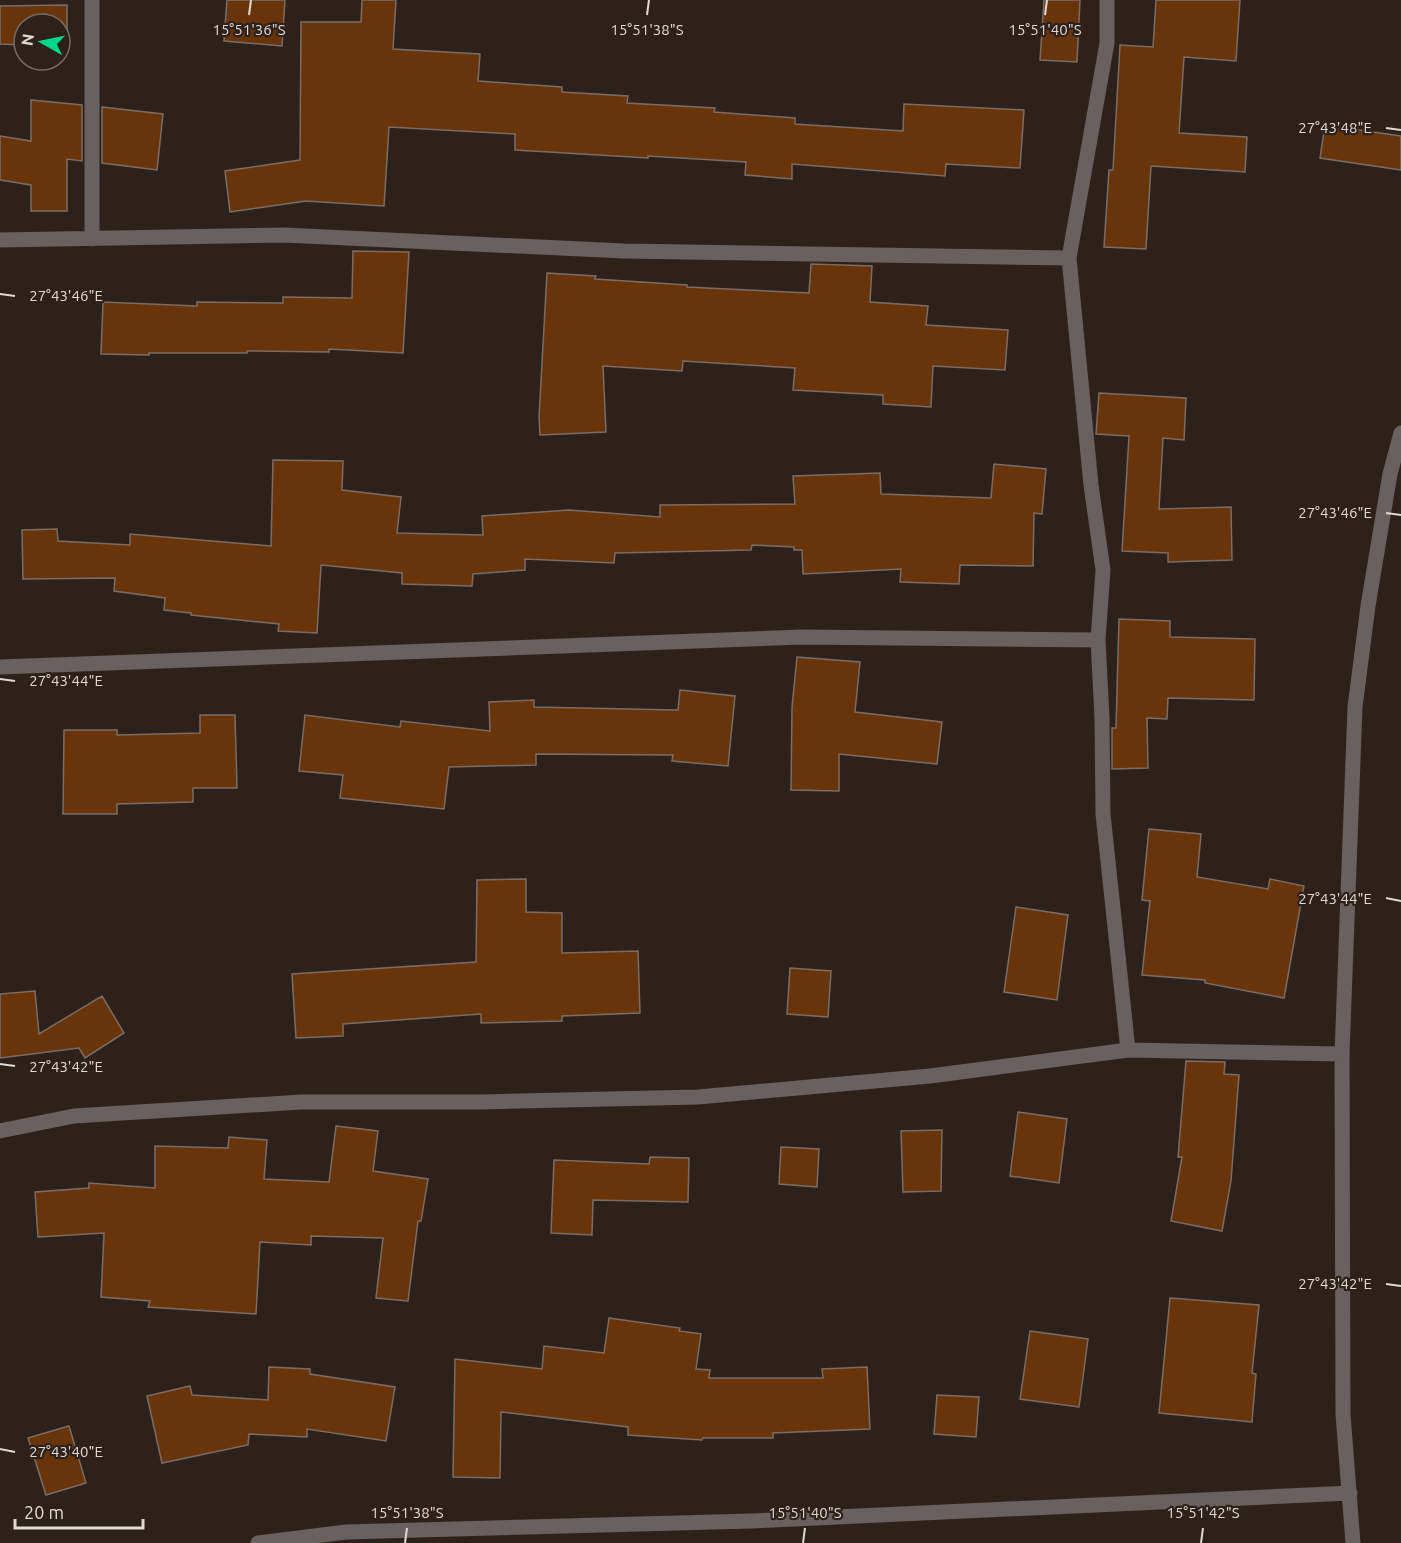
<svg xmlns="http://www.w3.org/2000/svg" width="1401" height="1543" font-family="Ubuntu,sans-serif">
	<rect width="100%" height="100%" fill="#2d211b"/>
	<path fill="#69340a" stroke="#7b6d65" stroke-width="1.5" d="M 227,0 L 285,0 L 282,46 L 224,41 Z
		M 362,0 L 396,0 L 393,49 L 480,54 L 478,81 L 562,87 L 562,92 L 628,96 L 627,103 L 715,108 L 714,112 L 795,118 L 795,124 L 903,131 L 904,104 L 1024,110 L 1020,168 L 946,164 L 945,176 L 792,164 L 792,179 L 745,175 L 746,162 L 648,156 L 648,158 L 515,150 L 515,134 L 389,127 L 384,206 L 306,201 L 230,212 L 225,171 L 300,160 L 301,22 L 361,22 Z
		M 1044,0 L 1080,0 L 1077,62 L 1040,60 Z
		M 1156,0 L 1240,0 L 1236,61 L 1184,57 L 1179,133 L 1247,137 L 1245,172 L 1151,166 L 1146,249 L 1104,247 L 1109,170 L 1113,170 L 1120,45 L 1153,47 Z
		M 67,5 L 67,46 L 60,46 L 60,24 L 24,24 L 24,45 L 0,44 L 0,6 Z
		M 31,100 L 82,105 L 82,161 L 67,159 L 67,211 L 31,211 L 31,185 L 0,180 L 0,136 L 31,141 Z
		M 102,107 L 163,114 L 157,170 L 102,163 Z
		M 1325,125 L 1401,136 L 1401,170 L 1320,158 Z
		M 353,251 L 409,252 L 403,353 L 329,349 L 329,352 L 247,351 L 247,353 L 149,353 L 149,355 L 101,354 L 103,302 L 197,306 L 197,302 L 283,303 L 283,297 L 352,298 Z
		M 811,264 L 872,266 L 870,302 L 928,306 L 926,325 L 1008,330 L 1005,370 L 933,366 L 931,407 L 883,404 L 883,395 L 793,390 L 795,368 L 683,361 L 682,371 L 603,366 L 606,432 L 540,435 L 539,417 L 547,273 L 596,276 L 595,279 L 687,285 L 687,287 L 809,293 Z
		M 1099,393 L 1186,398 L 1184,440 L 1163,438 L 1159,509 L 1231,507 L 1232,560 L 1168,562 L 1168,553 L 1122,551 L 1129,436 L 1096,434 Z
		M 273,460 L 343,461 L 342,490 L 401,497 L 397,533 L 483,535 L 482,516 L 569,510 L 660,517 L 660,505 L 795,504 L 793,476 L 880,473 L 881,494 L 991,498 L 994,464 L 1046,469 L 1042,514 L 1034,513 L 1033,566 L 960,565 L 959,584 L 900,582 L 901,569 L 803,574 L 802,550 L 794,550 L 794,547 L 752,545 L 751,550 L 615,553 L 614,563 L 525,559 L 525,570 L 473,574 L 472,586 L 402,584 L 402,573 L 321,565 L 317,633 L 278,631 L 279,624 L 191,615 L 191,613 L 164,610 L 165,598 L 114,591 L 115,578 L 23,579 L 22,530 L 57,529 L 58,541 L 130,545 L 130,534 L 271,546 Z
		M 1119,619 L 1170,621 L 1170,637 L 1255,639 L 1254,700 L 1168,698 L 1167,719 L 1147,718 L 1148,768 L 1112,769 L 1112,728 L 1116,728 Z
		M 797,657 L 860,662 L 855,712 L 942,722 L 937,764 L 839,754 L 839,791 L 791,790 L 792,707 Z
		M 680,690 L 735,696 L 728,766 L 672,761 L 673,755 L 536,754 L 536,765 L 449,767 L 444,809 L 340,798 L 343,775 L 299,771 L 305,715 L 400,727 L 401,721 L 490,731 L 489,702 L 534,700 L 534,707 L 678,710 Z
		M 200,715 L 235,715 L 237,788 L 193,788 L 193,802 L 117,804 L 117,814 L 63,814 L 64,730 L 117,730 L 117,735 L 200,733 Z
		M 1149,829 L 1201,834 L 1197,877 L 1268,889 L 1270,879 L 1304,886 L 1284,998 L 1205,983 L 1205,980 L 1142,975 L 1150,901 L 1142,900 Z
		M 526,879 L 526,912 L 562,913 L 562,953 L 638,951 L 640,1013 L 562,1016 L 562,1021 L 481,1023 L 481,1014 L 343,1024 L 343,1036 L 296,1038 L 292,974 L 476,962 L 477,880 Z
		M 1016,907 L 1068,915 L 1057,1000 L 1004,992 Z
		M 790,968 L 831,971 L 828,1017 L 787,1014 Z
		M 35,991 L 39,1034 L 102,996 L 124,1033 L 85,1058 L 79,1048 L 0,1058 L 0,994 Z
		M 1186,1061 L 1225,1062 L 1224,1074 L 1239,1075 L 1231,1181 L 1222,1231 L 1171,1221 L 1182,1157 L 1178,1157 Z
		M 1018,1112 L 1067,1119 L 1059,1183 L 1010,1176 Z
		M 336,1126 L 378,1131 L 373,1171 L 428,1179 L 421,1221 L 418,1221 L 408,1301 L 376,1298 L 383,1238 L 311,1236 L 311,1245 L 260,1242 L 256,1314 L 148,1307 L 150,1301 L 101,1297 L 104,1233 L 38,1237 L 35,1192 L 89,1188 L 89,1183 L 155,1188 L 155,1146 L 228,1148 L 229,1137 L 267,1140 L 264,1179 L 329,1182 Z
		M 942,1130 L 941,1191 L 903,1192 L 901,1131 Z
		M 781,1147 L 819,1149 L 817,1187 L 779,1184 Z
		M 650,1157 L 689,1158 L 688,1202 L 593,1200 L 592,1235 L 551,1233 L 554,1160 L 649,1164 Z
		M 1170,1298 L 1259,1305 L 1252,1373 L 1256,1374 L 1252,1422 L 1159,1413 Z
		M 609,1318 L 680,1328 L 679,1331 L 701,1334 L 696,1369 L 710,1370 L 709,1378 L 823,1378 L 822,1369 L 867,1367 L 870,1429 L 773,1433 L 773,1438 L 703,1438 L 702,1440 L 628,1435 L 628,1427 L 501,1412 L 500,1478 L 453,1477 L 455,1359 L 542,1369 L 544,1346 L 604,1353 Z
		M 1030,1331 L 1088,1339 L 1079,1407 L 1020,1399 Z
		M 269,1367 L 310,1369 L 310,1374 L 395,1387 L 386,1441 L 307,1429 L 307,1437 L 249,1434 L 248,1445 L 162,1463 L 147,1396 L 190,1386 L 192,1395 L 268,1400 Z
		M 937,1395 L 979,1397 L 976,1437 L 934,1434 Z
		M 69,1426 L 86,1483 L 46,1495 L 28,1438 Z"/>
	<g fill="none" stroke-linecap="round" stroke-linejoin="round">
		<path stroke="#68615f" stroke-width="15" d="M 92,0 L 92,239
			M 1107,0 L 1107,43 L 1069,258 L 1091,485 L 1103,570 L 1098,640 L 1102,718 L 1103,814 L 1128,1050
			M 0,240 L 284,235 L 624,251 L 1069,258
			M 0,667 L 801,637 L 1098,640
			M 0,1131 L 74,1116 L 301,1102 L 480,1102 L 698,1097 L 930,1076 L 1128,1050 L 1342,1054
			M 258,1543 L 346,1532 L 752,1521 L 1350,1493
			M 1353,1543 L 1343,1414 L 1342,1054 L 1355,707 L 1368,606 L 1390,474 L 1401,433"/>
	</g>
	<path fill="none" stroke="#e1d9d5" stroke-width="2" d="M 249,15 L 251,0M 647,15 L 649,0M 1045,15 L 1047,0M 1386,128 L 1401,130M 0,294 L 15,296M 1386,513 L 1401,515M 0,679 L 15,681M 1386,898 L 1401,901M 0,1064 L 15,1066M 1386,1284 L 1401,1286M 0,1449 L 15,1452M 405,1543 L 407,1528M 803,1543 L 805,1528M 1201,1543 L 1203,1528"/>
	<g font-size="15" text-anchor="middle" fill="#e1d9d5" stroke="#2d211b" stroke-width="4.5" stroke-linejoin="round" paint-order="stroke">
		<text x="249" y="35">15°51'36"S</text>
		<text x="647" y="35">15°51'38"S</text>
		<text x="1045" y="35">15°51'40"S</text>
		<text x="1335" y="133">27°43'48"E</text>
		<text x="66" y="301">27°43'46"E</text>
		<text x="1335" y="518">27°43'46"E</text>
		<text x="66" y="686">27°43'44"E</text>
		<text x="1335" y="904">27°43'44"E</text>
		<text x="66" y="1072">27°43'42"E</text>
		<text x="1335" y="1289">27°43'42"E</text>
		<text x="66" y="1457">27°43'40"E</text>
		<text x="407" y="1518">15°51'38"S</text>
		<text x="805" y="1518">15°51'40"S</text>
		<text x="1203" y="1518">15°51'42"S</text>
	</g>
	<g transform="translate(42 42) rotate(279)"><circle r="28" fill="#2d211b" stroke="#756b65" stroke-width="1.5"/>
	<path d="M0-4.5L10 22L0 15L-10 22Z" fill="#00d98c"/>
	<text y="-9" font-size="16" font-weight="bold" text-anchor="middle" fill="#e1d9d5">N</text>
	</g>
	<path d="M15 1519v9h128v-9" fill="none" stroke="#e1d9d5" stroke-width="3"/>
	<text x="24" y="1519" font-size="18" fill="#e1d9d5" stroke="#2d211b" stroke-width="4.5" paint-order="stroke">20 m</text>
</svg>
